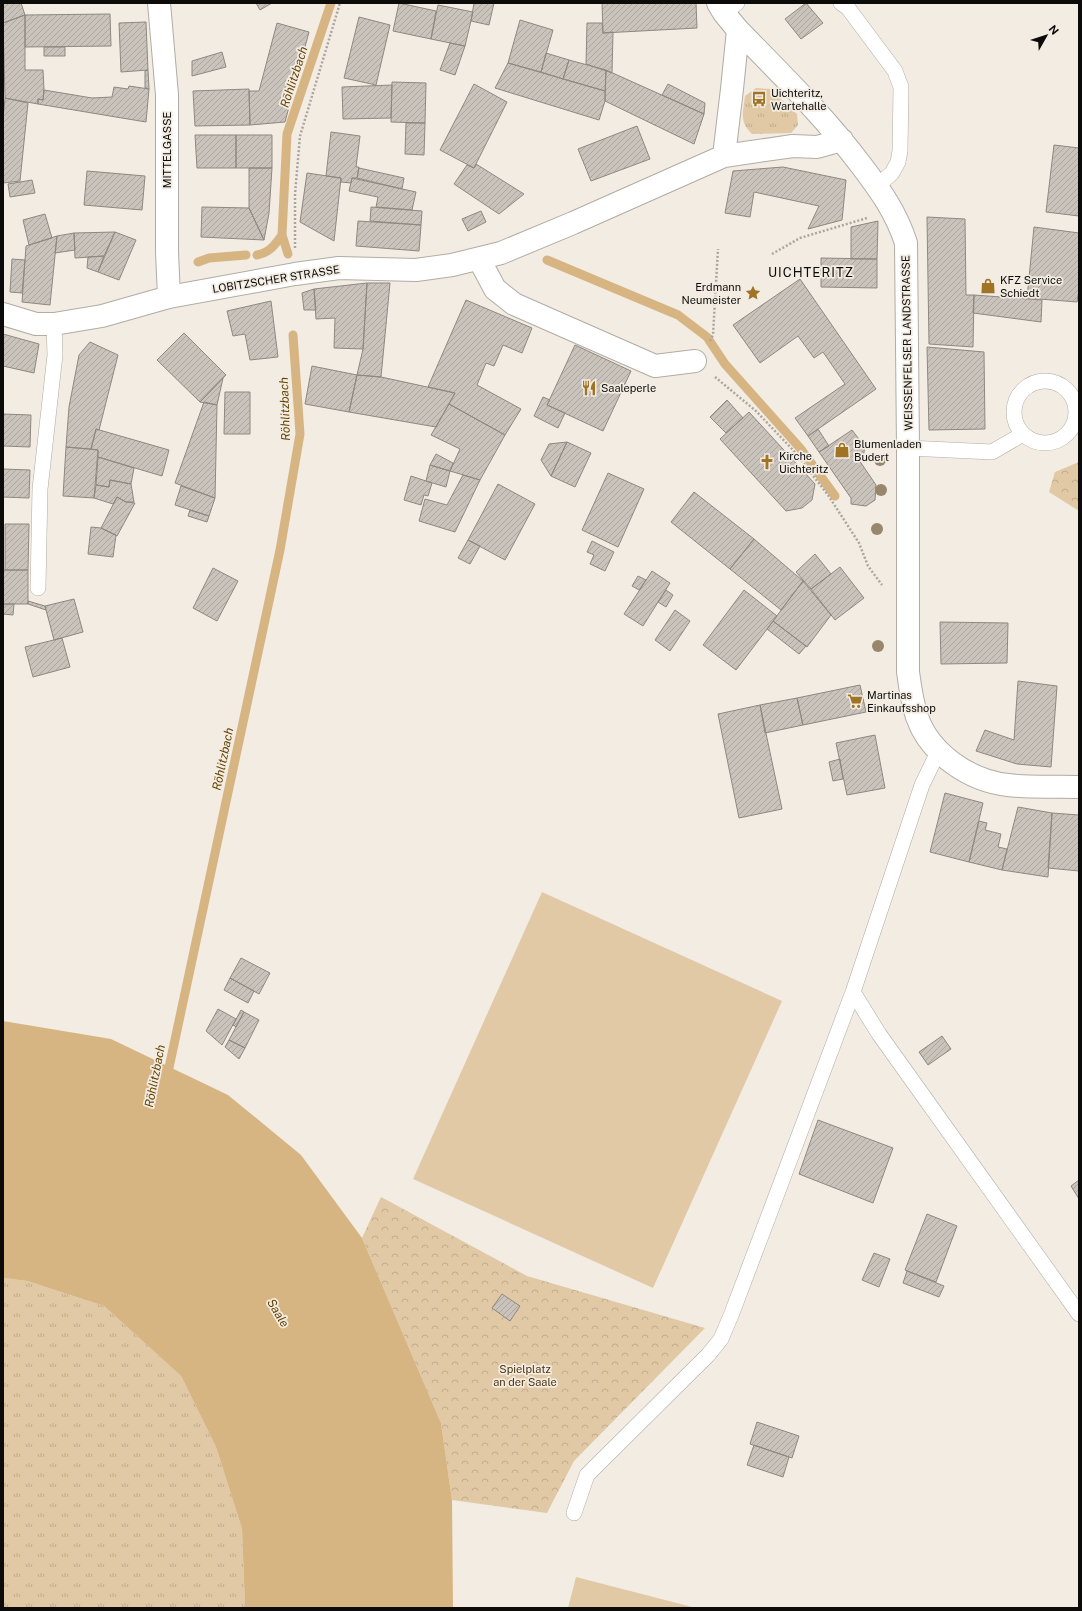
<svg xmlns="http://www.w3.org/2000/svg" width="1082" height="1611" font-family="'Public Sans',sans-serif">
	<defs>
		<pattern id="grass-tufts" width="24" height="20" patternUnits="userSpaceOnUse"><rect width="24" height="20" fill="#e1c9a6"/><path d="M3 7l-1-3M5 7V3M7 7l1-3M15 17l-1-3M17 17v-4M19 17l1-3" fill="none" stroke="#c0ab8e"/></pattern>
		<pattern id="park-crowns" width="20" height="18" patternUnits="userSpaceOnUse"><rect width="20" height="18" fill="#e1c9a6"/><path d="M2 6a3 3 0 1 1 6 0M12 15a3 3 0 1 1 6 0" fill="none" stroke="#c0ab8e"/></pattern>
		<pattern id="building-hatch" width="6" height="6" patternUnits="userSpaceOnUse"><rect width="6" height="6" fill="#c9c3bb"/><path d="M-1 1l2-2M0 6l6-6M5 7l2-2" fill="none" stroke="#aba69f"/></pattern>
	</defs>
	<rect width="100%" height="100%" fill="#f2ece3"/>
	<path fill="url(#grass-tufts)" d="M 756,88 L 770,89 L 797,114 L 798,125 L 791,133 L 752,134 C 739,122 743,112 745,96 Z
		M 3,1278 L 27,1281 L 104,1306 L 181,1376 L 216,1447 L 242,1529 L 245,1608 L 3,1608 Z"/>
	<path fill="url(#park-crowns)" d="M 1079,462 L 1079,511 L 1049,492 L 1055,472 Z
		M 381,1197 L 527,1276 L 705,1328 L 574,1461 L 547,1513 L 452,1500 L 441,1423 L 362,1238 Z"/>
	<path fill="#e1c9a6" d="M 542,892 L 782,1001 L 653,1288 L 413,1179 Z
		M 576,1577 L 696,1608 L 568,1608 Z"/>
	<path fill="#d7b583" d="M 3,1021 L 111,1039 L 228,1095 L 301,1155 L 362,1238 L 441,1423 L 452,1500 L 453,1608 L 245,1608 L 242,1529 L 216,1447 L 181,1376 L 104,1306 L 27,1281 L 3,1278 Z"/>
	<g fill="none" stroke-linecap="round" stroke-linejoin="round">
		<path stroke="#d7b583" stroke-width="9" d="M 288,254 L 282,235 L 287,134 L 331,3
			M 257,255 C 269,253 275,245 282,235
			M 547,260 L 678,315 L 707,337 L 725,364 L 800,448 L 835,496
			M 198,262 L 209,258 L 246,255
			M 167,1077 L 280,550 L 300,434 L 293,335"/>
	</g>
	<path fill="url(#building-hatch)" stroke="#8d8880" d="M 3,3 L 21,3 L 25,15 L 3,23 Z
		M 256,3 L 272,3 L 260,10 Z
		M 399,3 L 436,11 L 431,39 L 393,31 Z
		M 474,3 L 494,3 L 489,25 L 471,21 Z
		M 602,3 L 696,3 L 697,28 L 603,33 Z
		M 806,3 L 823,23 L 801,39 L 785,19 Z
		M 438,5 L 473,12 L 465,46 L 431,39 Z
		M 110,14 L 111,46 L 25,47 L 25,15 Z
		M 25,15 L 25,70 L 43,70 L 44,90 L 43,100 L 38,99 L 38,104 L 5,98 L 3,23 Z
		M 359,17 L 390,25 L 376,85 L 344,78 Z
		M 520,20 L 553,30 L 541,72 L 508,63 Z
		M 146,22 L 148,70 L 121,72 L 119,23 Z
		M 277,23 L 309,32 L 285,122 L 250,125 L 249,91 L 259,91 Z
		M 587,23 L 602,23 L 603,33 L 613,32 L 612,73 L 586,64 Z
		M 450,43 L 465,46 L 455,75 L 440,70 Z
		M 44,47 L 65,47 L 65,56 L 44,56 Z
		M 222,52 L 226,67 L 192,76 L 192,61 Z
		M 546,53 L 569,60 L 563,79 L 541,72 Z
		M 569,60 L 606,70 L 605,91 L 563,79 Z
		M 508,63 L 605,91 L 605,101 L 599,120 L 495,88 Z
		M 148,70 L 149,89 L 145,88 L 145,71 Z
		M 606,70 L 704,114 L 694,144 L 605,101 Z
		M 392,82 L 426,83 L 425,123 L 391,122 Z
		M 474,84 L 507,102 L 474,168 L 440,150 Z
		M 668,84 L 705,103 L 704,114 L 662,95 Z
		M 392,85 L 391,118 L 343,119 L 342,87 Z
		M 129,86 L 149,89 L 146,122 L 38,104 L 38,99 L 43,100 L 44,90 L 92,98 L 112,97 L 114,87 L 128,89 Z
		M 249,89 L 250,125 L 195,126 L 193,91 Z
		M 5,98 L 28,103 L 20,181 L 3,183 L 3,119 Z
		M 406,123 L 425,123 L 424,155 L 405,154 Z
		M 637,126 L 650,159 L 591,181 L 578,149 Z
		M 331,132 L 360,136 L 356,167 L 359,167 L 357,178 L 352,178 L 351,183 L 341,182 L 341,178 L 326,176 Z
		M 195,135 L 236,135 L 236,168 L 197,168 Z
		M 236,135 L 272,135 L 272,168 L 236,168 Z
		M 1054,145 L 1079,148 L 1079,216 L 1046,212 Z
		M 476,164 L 524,194 L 499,214 L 454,184 L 467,165 L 474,168 Z
		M 783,167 L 846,180 L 842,220 L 808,229 L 819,206 L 754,192 L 750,217 L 725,213 L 733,171 Z
		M 249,168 L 272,168 L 269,213 L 264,240 L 249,208 Z
		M 359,168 L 404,178 L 402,189 L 357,178 Z
		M 87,171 L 145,176 L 142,210 L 84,205 Z
		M 307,173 L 341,178 L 334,241 L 300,222 Z
		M 352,178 L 416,192 L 412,210 L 376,207 L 378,197 L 349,191 Z
		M 32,180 L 35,193 L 10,197 L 8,184 Z
		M 202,207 L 249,208 L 264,240 L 201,237 Z
		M 371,207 L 422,211 L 421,225 L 370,221 Z
		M 481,211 L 486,222 L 468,231 L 462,219 Z
		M 45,214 L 52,238 L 29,245 L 23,220 Z
		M 927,217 L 965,219 L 966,295 L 974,295 L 973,347 L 929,344 Z
		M 358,221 L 421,225 L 419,251 L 356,246 Z
		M 878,221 L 877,259 L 851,259 L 851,227 Z
		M 1034,227 L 1079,233 L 1079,290 L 1077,302 L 1027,298 Z
		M 115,232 L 104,256 L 75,258 L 74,233 Z
		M 115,232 L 136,240 L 119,280 L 98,272 Z
		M 74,233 L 75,250 L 55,253 L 57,236 Z
		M 57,236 L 50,305 L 22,302 L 26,246 Z
		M 104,256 L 98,272 L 87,268 L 88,257 Z
		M 821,258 L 877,259 L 877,288 L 821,287 Z
		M 12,259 L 25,260 L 22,293 L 10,292 Z
		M 800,279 L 876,389 L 808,436 L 795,418 L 845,384 L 823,352 L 814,358 L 798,336 L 760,363 L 733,325 Z
		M 367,283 L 363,349 L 334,348 L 335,318 L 316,319 L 314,289 Z
		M 367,283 L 390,283 L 381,377 L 357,375 L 363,349 Z
		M 314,289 L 316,310 L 304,310 L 302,293 Z
		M 974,295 L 1042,300 L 1041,322 L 973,313 Z
		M 466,300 L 532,328 L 522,353 L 503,345 L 494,366 L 486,363 L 477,385 L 521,409 L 505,435 L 449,404 L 455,393 L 428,387 Z
		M 271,301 L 278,357 L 250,360 L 245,334 L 233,336 L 227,311 Z
		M 184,333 L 226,375 L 200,402 L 157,360 Z
		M 3,334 L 39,344 L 34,373 L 3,366 Z
		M 90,342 L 118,355 L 99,430 L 96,429 L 91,449 L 66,447 L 69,407 L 79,355 Z
		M 575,345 L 631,371 L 603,431 L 547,405 Z
		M 927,347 L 984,352 L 985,429 L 929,430 Z
		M 312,366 L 357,375 L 349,412 L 305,404 Z
		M 357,375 L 381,377 L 455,393 L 436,427 L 349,412 Z
		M 223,378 L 217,405 L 200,402 Z
		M 225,392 L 250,392 L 250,434 L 224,434 Z
		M 543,397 L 550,400 L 547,405 L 565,413 L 558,428 L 534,416 Z
		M 727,400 L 743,418 L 726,433 L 710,417 Z
		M 204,402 L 217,405 L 215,498 L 175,483 Z
		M 449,404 L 505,435 L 480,480 L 450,471 L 460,449 L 431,435 Z
		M 749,412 L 815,484 L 812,500 L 802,508 L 786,511 L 720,439 Z
		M 3,414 L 31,415 L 30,447 L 3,446 Z
		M 96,429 L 169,450 L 162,476 L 98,457 L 98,450 L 91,449 Z
		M 818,429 L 829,446 L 819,452 L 808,436 Z
		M 852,430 L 865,447 L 863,457 L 859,460 L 876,485 L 875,500 L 866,506 L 851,504 L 851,498 L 819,452 Z
		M 567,442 L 551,476 L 541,460 L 549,444 Z
		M 567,442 L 591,453 L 575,487 L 551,476 Z
		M 66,447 L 98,450 L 94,498 L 63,496 Z
		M 436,454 L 453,463 L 450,471 L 430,465 Z
		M 98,457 L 134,468 L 131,484 L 110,480 L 109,487 L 96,485 Z
		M 430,465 L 450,471 L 446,487 L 426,481 Z
		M 3,469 L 30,470 L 29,498 L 3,497 Z
		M 608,473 L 644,489 L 618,547 L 582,530 Z
		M 463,475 L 480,480 L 455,532 L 419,521 L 425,499 L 447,505 Z
		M 411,476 L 432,483 L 428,496 L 424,495 L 421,505 L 404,500 Z
		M 110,480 L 131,484 L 134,502 L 126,502 L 117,497 L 113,504 L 94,498 L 96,485 L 109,487 Z
		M 498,484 L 535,504 L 505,560 L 468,540 Z
		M 181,486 L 215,498 L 209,516 L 175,505 Z
		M 694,492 L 754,539 L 730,569 L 671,522 Z
		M 117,497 L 126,502 L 135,503 L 117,536 L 101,528 Z
		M 190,510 L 209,516 L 207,522 L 188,516 Z
		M 5,524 L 29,524 L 28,570 L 5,570 Z
		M 91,527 L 101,528 L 116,535 L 113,557 L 88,554 Z
		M 754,539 L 803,581 L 781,610 L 730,569 Z
		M 468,540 L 480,546 L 470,564 L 458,558 Z
		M 592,541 L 614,552 L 605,571 L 590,564 L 594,555 L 587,552 Z
		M 815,554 L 831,574 L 811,589 L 796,572 Z
		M 840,567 L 864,598 L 835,620 L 811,589 Z
		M 213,568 L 238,581 L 217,621 L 193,608 Z
		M 3,570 L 28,570 L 28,604 L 3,604 Z
		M 652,571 L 670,583 L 643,626 L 624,614 Z
		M 638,576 L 646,580 L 639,590 L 632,586 Z
		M 803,581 L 831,615 L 807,647 L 773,621 Z
		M 666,590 L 673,595 L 666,607 L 658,602 Z
		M 744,590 L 777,616 L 736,670 L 703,645 Z
		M 74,599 L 83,632 L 54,640 L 45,606 Z
		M 28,601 L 45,606 L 46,610 L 28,604 Z
		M 3,604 L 14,604 L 13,615 L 3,614 Z
		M 675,610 L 690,621 L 670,651 L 655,640 Z
		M 773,621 L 806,646 L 799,654 L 767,629 Z
		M 940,622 L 1008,623 L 1007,663 L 941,664 Z
		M 62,638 L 70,667 L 33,677 L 25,647 Z
		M 1018,681 L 1057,686 L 1051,767 L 1017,764 L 976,751 L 985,730 L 1014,740 Z
		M 860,685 L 866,712 L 803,725 L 797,698 Z
		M 797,698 L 803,725 L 765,733 L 760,705 Z
		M 760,705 L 782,809 L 739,818 L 718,714 Z
		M 875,735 L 885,788 L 847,795 L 836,743 Z
		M 840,759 L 843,779 L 833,781 L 829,762 Z
		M 945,793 L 983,803 L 969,862 L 930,852 Z
		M 1018,807 L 1052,813 L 1048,877 L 1002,870 Z
		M 1052,813 L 1079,815 L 1079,871 L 1048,868 Z
		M 979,821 L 987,823 L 985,830 L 1001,834 L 998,847 L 1007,849 L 1002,870 L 969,862 Z
		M 241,958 L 270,973 L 259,994 L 230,978 Z
		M 230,978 L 254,991 L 248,1003 L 224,990 Z
		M 218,1009 L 236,1019 L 222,1045 L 206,1031 Z
		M 241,1010 L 244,1012 L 236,1027 L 233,1025 Z
		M 244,1012 L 259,1020 L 245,1048 L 229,1040 Z
		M 942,1036 L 951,1049 L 928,1065 L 919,1052 Z
		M 229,1040 L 245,1048 L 239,1059 L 225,1047 Z
		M 818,1120 L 893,1148 L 873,1203 L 799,1174 Z
		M 1079,1180 L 1079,1199 L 1071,1186 Z
		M 927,1214 L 957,1226 L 936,1282 L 905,1270 Z
		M 874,1253 L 890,1259 L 879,1287 L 862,1280 Z
		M 907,1271 L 944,1286 L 939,1297 L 903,1283 Z
		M 502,1294 L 520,1306 L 510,1321 L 492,1308 Z
		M 757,1422 L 799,1436 L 792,1458 L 750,1444 Z
		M 754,1445 L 789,1457 L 783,1477 L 747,1465 Z"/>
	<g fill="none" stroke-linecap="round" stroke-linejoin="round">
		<g stroke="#b1aca4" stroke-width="16">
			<path id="lane" d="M 841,3 L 848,8 L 895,71 L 901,87 L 900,151 L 898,162 L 892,173 L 877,186
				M 724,13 L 737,3
				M1014 412a31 31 0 1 1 62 0a31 31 0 1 1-62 0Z
				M 908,448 L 992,452 L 1023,434
				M 38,588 L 40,489 L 55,355 L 54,324
				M 853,992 L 879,1034 L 1079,1314
				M 574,1513 L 587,1475 L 708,1355 L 721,1339 L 732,1313 L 853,992 L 922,785 L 938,752"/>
		</g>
		<g stroke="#b1aca4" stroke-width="24">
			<path id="street" d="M 159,3 L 167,95 L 167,252 L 169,297
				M 479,259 L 495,289 L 514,304 L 655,366 L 695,361"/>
		</g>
		<g stroke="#b1aca4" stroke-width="24">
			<path id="secondary" d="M 718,3 L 724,13 L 738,30 C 780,73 824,116 861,165 C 880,190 896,212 906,243 L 908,448 L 908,672 C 910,687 912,702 917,717 C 930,754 970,781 1008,785 C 1031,788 1056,786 1079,787
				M 724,156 L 732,89 L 738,30
				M 3,314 L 36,324 L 54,324 L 102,316 L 169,297 L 295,274 L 339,268 L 416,270 L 452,265 L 501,253 L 573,223 L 724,156 L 793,146 L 817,147 L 842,140"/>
		</g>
		<path stroke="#aaa69f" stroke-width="2.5" stroke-dasharray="2 2" stroke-linecap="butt" d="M 295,248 L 295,194 L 300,136 L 340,3
			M 772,254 L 800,238 L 867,218
			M 710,341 L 713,335 L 718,249
			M 715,377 L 756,411 L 793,450 L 828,495 L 859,543 L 868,566 L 882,585"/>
		<use href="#lane" stroke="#fff" stroke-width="15"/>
		<use href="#street" stroke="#fff" stroke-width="22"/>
		<use href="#secondary" stroke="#fff" stroke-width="22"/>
	</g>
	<g fill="#97876d">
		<circle cx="880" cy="460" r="6"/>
		<circle cx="881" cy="490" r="6"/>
		<circle cx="877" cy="529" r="6"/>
		<circle cx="878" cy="646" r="6"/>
	</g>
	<defs>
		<g id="bus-bare" transform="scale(1.2)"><path d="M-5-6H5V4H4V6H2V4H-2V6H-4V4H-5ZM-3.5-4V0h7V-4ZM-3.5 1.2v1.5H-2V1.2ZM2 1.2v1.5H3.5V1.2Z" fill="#a17425" stroke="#f2ece3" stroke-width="2.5" paint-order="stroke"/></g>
		<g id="shop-bare" transform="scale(1.2)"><path d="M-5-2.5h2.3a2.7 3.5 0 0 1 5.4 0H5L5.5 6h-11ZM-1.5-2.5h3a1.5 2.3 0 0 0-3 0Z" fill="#a17425" stroke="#f2ece3" stroke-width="2.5" paint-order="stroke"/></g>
		<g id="sight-bare" transform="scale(1.2)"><path d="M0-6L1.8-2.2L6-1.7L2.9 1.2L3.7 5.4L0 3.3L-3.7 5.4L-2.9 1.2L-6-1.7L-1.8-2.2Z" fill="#a17425" stroke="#f2ece3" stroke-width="2.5" paint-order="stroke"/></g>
		<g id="restaurant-bare" transform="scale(1.2)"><path d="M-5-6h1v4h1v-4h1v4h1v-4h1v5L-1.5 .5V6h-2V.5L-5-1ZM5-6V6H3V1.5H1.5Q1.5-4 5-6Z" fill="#a17425" stroke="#f2ece3" stroke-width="2.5" paint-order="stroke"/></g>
		<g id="church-bare" transform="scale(1.2)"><path d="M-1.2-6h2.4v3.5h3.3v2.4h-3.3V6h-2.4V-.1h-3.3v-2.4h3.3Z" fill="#a17425" stroke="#f2ece3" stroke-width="2.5" paint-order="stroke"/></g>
		<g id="supermarket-bare" transform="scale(1.2)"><path d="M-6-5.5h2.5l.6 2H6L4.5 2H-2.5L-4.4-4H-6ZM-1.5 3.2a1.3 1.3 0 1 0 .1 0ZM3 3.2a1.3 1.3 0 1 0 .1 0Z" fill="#a17425" stroke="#f2ece3" stroke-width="2.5" paint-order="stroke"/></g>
	</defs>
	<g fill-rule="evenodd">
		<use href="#bus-bare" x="759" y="99"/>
		<use href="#shop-bare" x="988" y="286"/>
		<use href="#sight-bare" x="753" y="293"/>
		<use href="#restaurant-bare" x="589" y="388"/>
		<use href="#shop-bare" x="842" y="450"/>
		<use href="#church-bare" x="767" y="462"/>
		<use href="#supermarket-bare" x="855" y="701"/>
	</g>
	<g text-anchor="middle" stroke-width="3.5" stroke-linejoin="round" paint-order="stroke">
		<g font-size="11" fill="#0d0b09" stroke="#f2ece3" text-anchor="start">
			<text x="771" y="97">Uichteritz,<tspan x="771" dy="13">Wartehalle</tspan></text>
			<text x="1000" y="284">KFZ Service<tspan x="1000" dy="13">Schiedt</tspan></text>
			<text x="741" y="291" text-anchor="end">Erdmann<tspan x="741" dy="13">Neumeister</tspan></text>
			<text x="601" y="392">Saaleperle</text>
			<text x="854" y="448">Blumenladen<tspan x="854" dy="13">Budert</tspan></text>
			<text x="779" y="460">Kirche<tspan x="779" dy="13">Uichteritz</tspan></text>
			<text x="867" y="699">Martinas<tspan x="867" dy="13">Einkaufsshop</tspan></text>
		</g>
		<g font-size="11" fill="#0d0b09" stroke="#f2ece3">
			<text transform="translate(167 150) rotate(-90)" y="4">MITTELGASSE</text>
			<text transform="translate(276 279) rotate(-9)" y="4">LOBITZSCHER STRASSE</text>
			<text transform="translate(907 343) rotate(-91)" y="4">WEISSENFELSER LANDSTRASSE</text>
		</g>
		<g font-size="11" fill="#4d350d" stroke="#f2ece3">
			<text x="525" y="1373">Spielplatz<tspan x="525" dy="13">an der Saale</tspan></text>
		</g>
		<g font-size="12" font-style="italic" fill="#644302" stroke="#f2ece3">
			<text transform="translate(294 77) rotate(-72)" y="4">Röhlitzbach</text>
			<text transform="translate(285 409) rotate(-92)" y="4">Röhlitzbach</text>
			<text transform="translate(223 759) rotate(-78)" y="4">Röhlitzbach</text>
			<text transform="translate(155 1076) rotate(-79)" y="4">Röhlitzbach</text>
			<text transform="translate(278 1313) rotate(59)" y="4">Saale</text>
		</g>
		<g font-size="13" letter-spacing="1" fill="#0d0b09" stroke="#f2ece3">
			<text x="811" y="277">UICHTERITZ</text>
		</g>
	</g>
	<rect width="1082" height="1611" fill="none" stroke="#0d0b09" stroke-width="8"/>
	<g transform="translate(1046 36) rotate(51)" stroke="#f2ece3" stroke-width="3" paint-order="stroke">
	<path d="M0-3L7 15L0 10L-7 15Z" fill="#0d0b09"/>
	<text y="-6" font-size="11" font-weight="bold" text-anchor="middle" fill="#0d0b09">N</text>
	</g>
</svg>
